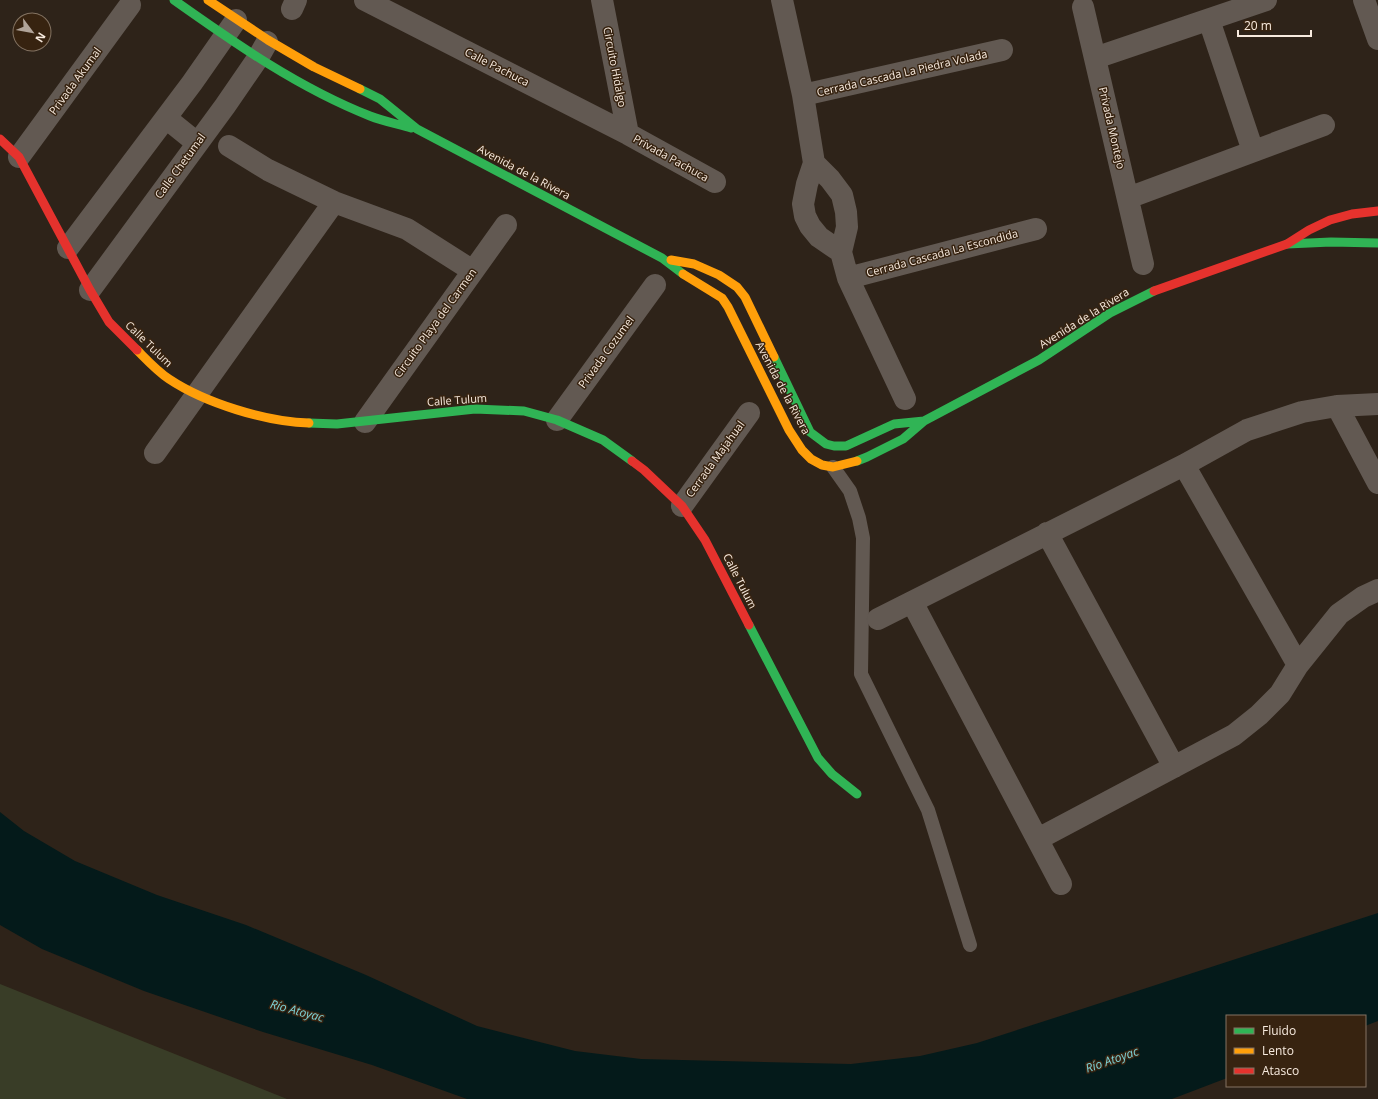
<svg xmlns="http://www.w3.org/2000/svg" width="1378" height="1099" font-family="'Open Sans',sans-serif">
	<rect width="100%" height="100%" fill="#2e2319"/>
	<path fill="#393d27" d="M 0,984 L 287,1099 L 0,1099 Z"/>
	<path fill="#041a1a" d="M 0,812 L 24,831 L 75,861 L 157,895 L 246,925 L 366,975 L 477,1026 L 575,1051 L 641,1059 L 851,1064 L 920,1056 L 977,1043 L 1378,913 L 1378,1021 L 1365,1026 L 1365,1016 L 1227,1016 L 1227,1078 L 1172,1099 L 467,1099 L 372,1065 L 263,1032 L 144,991 L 42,949 L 0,925 Z"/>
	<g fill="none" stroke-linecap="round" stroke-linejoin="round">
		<path stroke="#625952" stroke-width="14" d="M 833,467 L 850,491 L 859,518 L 863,538 L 861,674 L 928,810 L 970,945"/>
		<path stroke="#625952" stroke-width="22" d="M 365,0 L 628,134 L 715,182
			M 602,0 L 628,134
			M 782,0 L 803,95 L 814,163 L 807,184 L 803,204 L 805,216 L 810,226 L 819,237 L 841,252
			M 1364,0 L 1378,39
			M 1083,7 L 1143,264
			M 292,9 L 296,0
			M 1209,20 L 1253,151
			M 1095,58 L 1266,0
			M 803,95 L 1002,50
			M 166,118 L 197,143
			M 229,146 L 268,170 L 334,202 L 407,229 L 473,271
			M 19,157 L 130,5
			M 814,163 L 830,179 L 842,195 L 846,212 L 847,227 L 841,252 L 848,278 L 905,399
			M 1128,198 L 1324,125
			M 68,248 L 192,83 L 236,20
			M 848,278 L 1036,229
			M 90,290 L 225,106 L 258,58 L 267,42
			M 1337,406 L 1378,483
			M 557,420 L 655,285
			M 365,422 L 506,225
			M 155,453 L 334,202
			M 1184,465 L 1298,665
			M 682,506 L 749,413
			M 1047,533 L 1174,767
			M 912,602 L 1061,884
			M 878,619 L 1184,465 L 1247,430 L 1302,412 L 1337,406 L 1378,404
			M 1038,839 L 1234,735 L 1259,715 L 1280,694 L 1298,665 L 1339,614 L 1363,597 L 1378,590"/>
		<path stroke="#30b455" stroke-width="9" d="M 174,0 C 236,44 299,88 370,116 C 383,121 397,124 411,128
			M 360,89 L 380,99 L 417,129 L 662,258 L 683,274
			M 1287,244 L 1331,242 L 1378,243
			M 774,357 L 810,432 L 826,444 L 834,446 L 846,446 L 894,424 L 924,421
			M 309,423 L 337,424 L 475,409 L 524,411 L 557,420 L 603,440 L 632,461
			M 857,461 L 867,457 L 903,439 L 924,421 L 1039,360 L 1110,313 L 1154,291
			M 749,625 L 818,758 L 832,774 L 857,794"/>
		<path stroke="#ff9f0a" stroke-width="9" d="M 208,0 L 268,40 L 314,67 L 360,89
			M 671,260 L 694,264 L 719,275 L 737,287 L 745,297 L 774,357
			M 683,274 L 722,298 L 728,307 L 789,430 L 802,450 L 811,459 L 822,465 L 833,467 L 857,461
			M 137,350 C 147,360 157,371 169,379 C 205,403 266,422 309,423"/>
		<path stroke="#e5322d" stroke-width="9" d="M 0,139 L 19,157 L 90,290 L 109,322 L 137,350
			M 1154,291 L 1287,244 L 1309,230 L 1330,220 L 1352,214 L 1378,211
			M 632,461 L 644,470 L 682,506 L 705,540 L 749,625"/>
	</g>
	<g text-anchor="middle" stroke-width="3" stroke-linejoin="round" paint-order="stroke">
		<g font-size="11" fill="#f7eade" stroke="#372310">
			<text transform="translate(497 67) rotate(27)" y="4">Calle Pachuca</text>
			<text transform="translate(615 67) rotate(79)" y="4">Circuito Hidalgo</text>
			<text transform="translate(902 73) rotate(-13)" y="4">Cerrada Cascada La Piedra Volada</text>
			<text transform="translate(75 81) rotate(-54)" y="4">Privada Akumal</text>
			<text transform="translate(1112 128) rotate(77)" y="4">Privada Montejo</text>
			<text transform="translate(671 158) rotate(29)" y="4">Privada Pachuca</text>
			<text transform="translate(180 166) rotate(-54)" y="4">Calle Chetumal</text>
			<text transform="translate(524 172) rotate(28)" y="4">Avenida de la Rivera</text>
			<text transform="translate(942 253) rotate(-15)" y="4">Cerrada Cascada La Escondida</text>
			<text transform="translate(1084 318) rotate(-32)" y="4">Avenida de la Rivera</text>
			<text transform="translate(435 323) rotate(-54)" y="4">Circuito Playa del Carmen</text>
			<text transform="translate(149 344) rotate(44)" y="4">Calle Tulum</text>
			<text transform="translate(606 352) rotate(-54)" y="4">Privada Cozumel</text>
			<text transform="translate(783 388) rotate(62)" y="4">Avenida de la Rivera</text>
			<text transform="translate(457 400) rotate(-4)" y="4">Calle Tulum</text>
			<text transform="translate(715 459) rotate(-54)" y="4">Cerrada Majahual</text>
			<text transform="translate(740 581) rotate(63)" y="4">Calle Tulum</text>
		</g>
		<g font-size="12" font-style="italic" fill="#7cd2d7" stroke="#372310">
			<text transform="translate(297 1011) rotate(15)" y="4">Río Atoyac</text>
			<text transform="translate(1112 1060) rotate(-19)" y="4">Río Atoyac</text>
		</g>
	</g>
	<rect x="1226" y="1015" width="140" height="72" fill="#372310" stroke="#847362"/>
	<rect x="1234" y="1028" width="20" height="6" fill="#30b455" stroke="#847362"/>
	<text x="1262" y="1035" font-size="12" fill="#f7eade">Fluido</text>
	<rect x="1234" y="1048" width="20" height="6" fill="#ff9f0a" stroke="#847362"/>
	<text x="1262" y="1055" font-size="12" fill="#f7eade">Lento</text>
	<rect x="1234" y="1068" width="20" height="6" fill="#e5322d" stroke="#847362"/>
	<text x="1262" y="1075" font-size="12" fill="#f7eade">Atasco</text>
	<g transform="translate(32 32) rotate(122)"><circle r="19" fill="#372310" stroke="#847362"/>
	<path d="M0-3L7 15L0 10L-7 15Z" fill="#b1a499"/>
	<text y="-6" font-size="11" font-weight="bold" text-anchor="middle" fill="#f7eade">N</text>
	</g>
	<path d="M1238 30v6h73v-6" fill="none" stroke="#f7eade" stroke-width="2"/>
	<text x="1244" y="30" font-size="12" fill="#f7eade" stroke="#372310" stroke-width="3" paint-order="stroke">20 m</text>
</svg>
